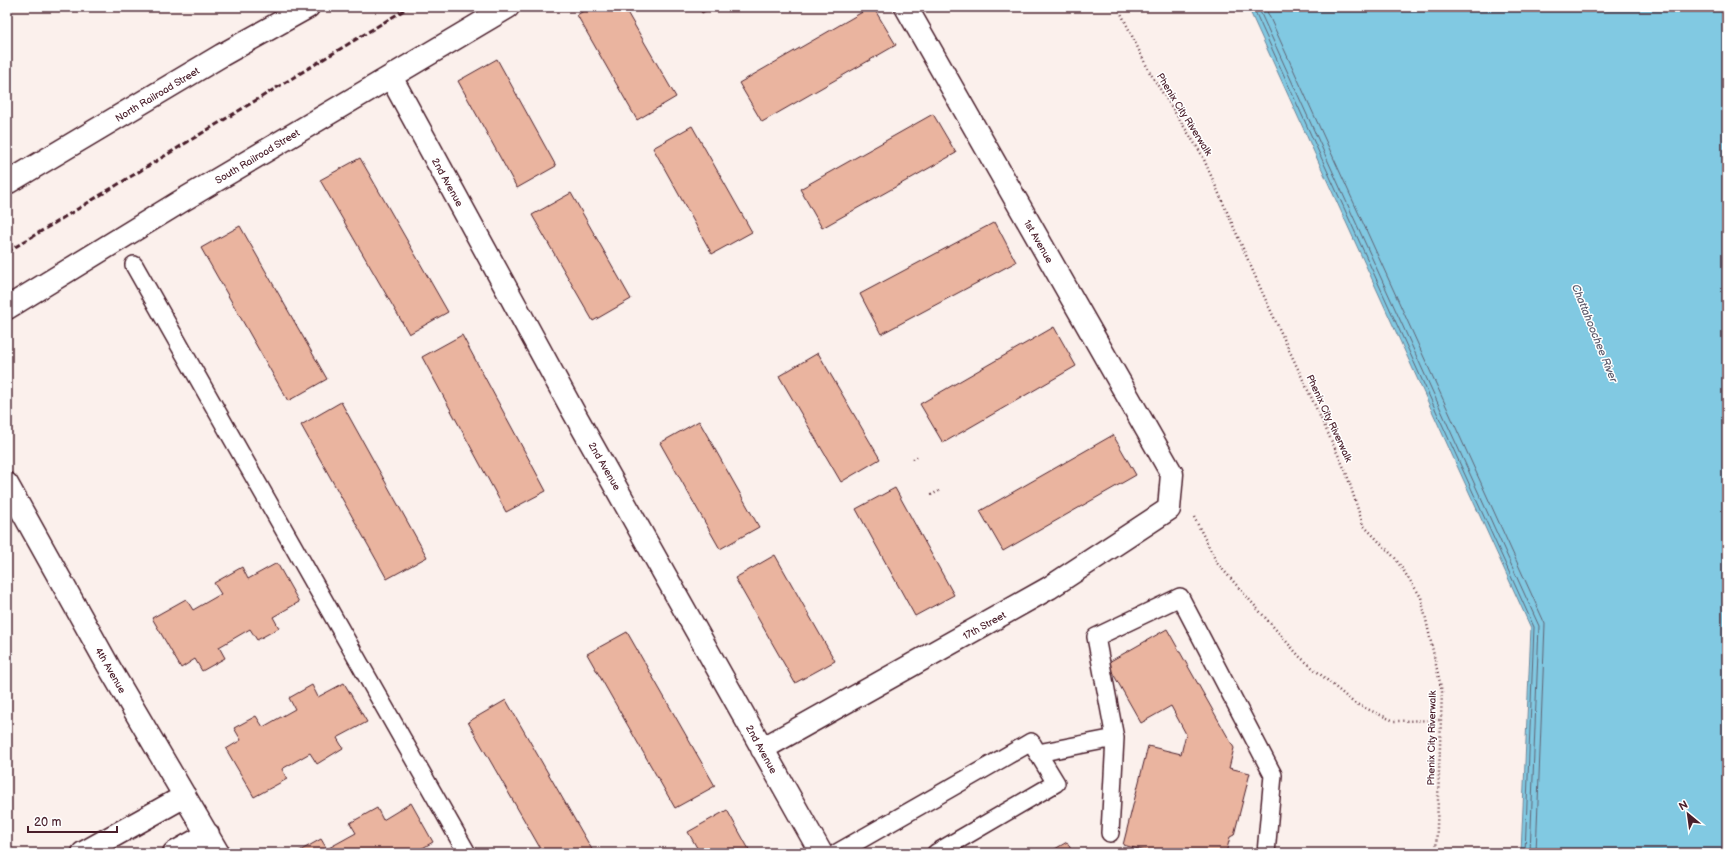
<svg xmlns="http://www.w3.org/2000/svg" width="1734" height="860" font-family="'Balsamiq Sans',sans-serif">
	<rect width="100%" height="100%" fill="#fbf0ec"/>
	<filter id="ink" filterUnits="userSpaceOnUse"><feTurbulence type="fractalNoise" baseFrequency=".025" numOctaves="2"/><feDisplacementMap in="SourceGraphic" scale="8" xChannelSelector="R" yChannelSelector="G"/><feConvolveMatrix kernelMatrix="1 2 1 2 8 2 1 2 1" color-interpolation-filters="sRGB"/></filter>
	<g filter="url(#ink)">
		<path fill="#81c9e2" stroke="#6b8599" d="M 1248,7 L 1727,7 L 1727,853 L 1521,853 L 1531,628 Z"/>
		<g fill="none" stroke-linecap="round" stroke-linejoin="round">
			<path stroke="#606374" stroke-width="1" d="M 1253,7 L 1534,627 L 1525,853
				M 1258,7 L 1539,626 L 1530,853
				M 1265,7 L 1545,624 L 1536,853"/>
		</g>
		<path fill="#eab49f" stroke="#4a1f2b" d="M 590,7 L 624,7 L 676,97 L 637,120 L 577,15 Z
			M 698,7 L 713,7 L 702,13 Z
			M 871,7 L 873,7 L 896,45 L 762,122 L 739,83 Z
			M 497,59 L 556,166 L 517,188 L 458,81 Z
			M 933,114 L 956,153 L 822,228 L 800,189 Z
			M 692,126 L 752,232 L 712,254 L 653,148 Z
			M 360,158 L 448,312 L 409,334 L 320,180 Z
			M 571,193 L 631,299 L 593,321 L 532,215 Z
			M 995,222 L 1016,262 L 881,334 L 860,294 Z
			M 240,226 L 327,379 L 288,401 L 201,248 Z
			M 1054,327 L 1076,366 L 943,443 L 920,404 Z
			M 462,335 L 546,491 L 506,512 L 422,357 Z
			M 818,353 L 880,459 L 841,482 L 779,376 Z
			M 341,402 L 427,557 L 387,579 L 301,425 Z
			M 699,421 L 759,527 L 720,549 L 660,443 Z
			M 1113,435 L 1136,475 L 1003,551 L 980,511 Z
			M 895,488 L 954,595 L 915,616 L 856,509 Z
			M 775,555 L 835,661 L 795,683 L 735,578 Z
			M 277,563 L 299,602 L 273,617 L 279,628 L 257,640 L 250,629 L 219,647 L 225,658 L 202,671 L 195,659 L 181,668 L 152,618 L 186,599 L 193,610 L 221,594 L 214,583 L 242,567 L 248,579 Z
			M 1167,629 L 1234,748 L 1229,768 L 1250,773 L 1234,835 L 1230,837 L 1226,853 L 1154,853 L 1123,845 L 1148,746 L 1181,754 L 1186,734 L 1171,706 L 1141,723 L 1107,663 Z
			M 627,632 L 715,786 L 675,808 L 587,654 Z
			M 344,683 L 367,722 L 337,738 L 343,748 L 317,764 L 310,753 L 282,769 L 287,779 L 254,797 L 226,749 L 241,740 L 234,728 L 256,716 L 263,727 L 295,709 L 289,698 L 312,685 L 318,697 Z
			M 506,700 L 594,853 L 543,853 L 468,722 Z
			M 411,803 L 433,842 L 414,853 L 296,853 L 321,839 L 327,849 L 356,833 L 350,823 L 377,808 L 383,820 Z
			M 727,810 L 751,853 L 700,853 L 688,832 Z
			M 1067,842 L 1073,853 L 1048,853 Z"/>
		<g fill="none" stroke-linecap="round" stroke-linejoin="round">
			<g stroke="#4a1f2b" stroke-width="20">
				<path id="service" d="M 134,265 L 467,853
					M 1115,738 L 1096,637 L 1180,597 L 1273,775 L 1266,853
					M 1038,753 L 1115,738 L 1110,833
					M 837,853 L 1031,742 L 1056,783 L 936,853"/>
			</g>
			<g stroke="#4a1f2b" stroke-width="25">
				<path id="minor" d="M 391,77 L 573,411 L 821,853
					M 7,183 L 222,55 L 308,7
					M 7,308 L 183,200 L 508,7
					M 7,484 L 109,667 L 218,853
					M 762,749 L 1049,588 L 1169,509 L 1172,474 L 906,7
					M 83,853 L 185,796
					M 174,853 L 208,834"/>
			</g>
			<path stroke="#4a1f2b" stroke-width="2.5" stroke-dasharray="1 3" stroke-linecap="butt" d="M 1118,7 L 1150,73 L 1202,155 L 1263,294 L 1346,472 L 1363,525 L 1395,558 L 1421,597 L 1442,692 L 1436,853
				M 913,459 L 919,456
				M 931,495 L 939,491
				M 1194,517 L 1217,563 L 1300,657 L 1354,703 L 1394,721 L 1441,720"/>
			<use href="#service" stroke="#fff" stroke-width="17"/>
			<use href="#minor" stroke="#fff" stroke-width="22"/>
			<path stroke="#4a1f2b" stroke-width="3" stroke-dasharray="6 3" stroke-linecap="butt" d="M 7,252 L 409,7"/>
		</g>
	</g>
	<g text-anchor="middle" stroke-width="3" stroke-linejoin="round" paint-order="stroke">
		<g font-size="10" fill="#4a1f2b" stroke="#fff">
			<text transform="translate(157 94) rotate(-31)" y="4">North Railroad Street</text>
			<text transform="translate(1185 114) rotate(58)" y="4">Phenix City Riverwalk</text>
			<text transform="translate(257 156) rotate(-31)" y="4">South Railroad Street</text>
			<text transform="translate(448 182) rotate(61)" y="4">2nd Avenue</text>
			<text transform="translate(1039 241) rotate(60)" y="4">1st Avenue</text>
			<text transform="translate(1330 418) rotate(65)" y="4">Phenix City Riverwalk</text>
			<text transform="translate(605 466) rotate(60)" y="4">2nd Avenue</text>
			<text transform="translate(984 625) rotate(-29)" y="4">17th Street</text>
			<text transform="translate(111 670) rotate(60)" y="4">4th Avenue</text>
			<text transform="translate(1431 738) rotate(-89)" y="4">Phenix City Riverwalk</text>
			<text transform="translate(762 749) rotate(61)" y="4">2nd Avenue</text>
		</g>
		<g font-size="11" font-style="italic" fill="#5d5a6b" stroke="#fff">
			<text transform="translate(1595 333) rotate(68)" y="4">Chattahoochee River</text>
		</g>
	</g>
	<rect width="1734" height="860" fill="none" stroke="#fff" stroke-width="24"/>
	<rect x="12" y="12" width="1710" height="836" fill="none" stroke="#4a1f2b" stroke-width="1.5" filter="url(#ink)"/>
	<g transform="translate(1688 814) rotate(331)" stroke="#ffffff" stroke-width="3" paint-order="stroke">
	<path d="M0-3L7 15L0 10L-7 15Z" fill="#4a1f2b"/>
	<text y="-6" font-size="11" font-weight="bold" text-anchor="middle" fill="#4a1f2b">N</text>
	</g>
	<path d="M28 826v6h89v-6" fill="none" stroke="#4a1f2b" stroke-width="2"/>
	<text x="34" y="826" font-size="12" fill="#4a1f2b" stroke="#ffffff" stroke-width="3" paint-order="stroke">20 m</text>
</svg>
